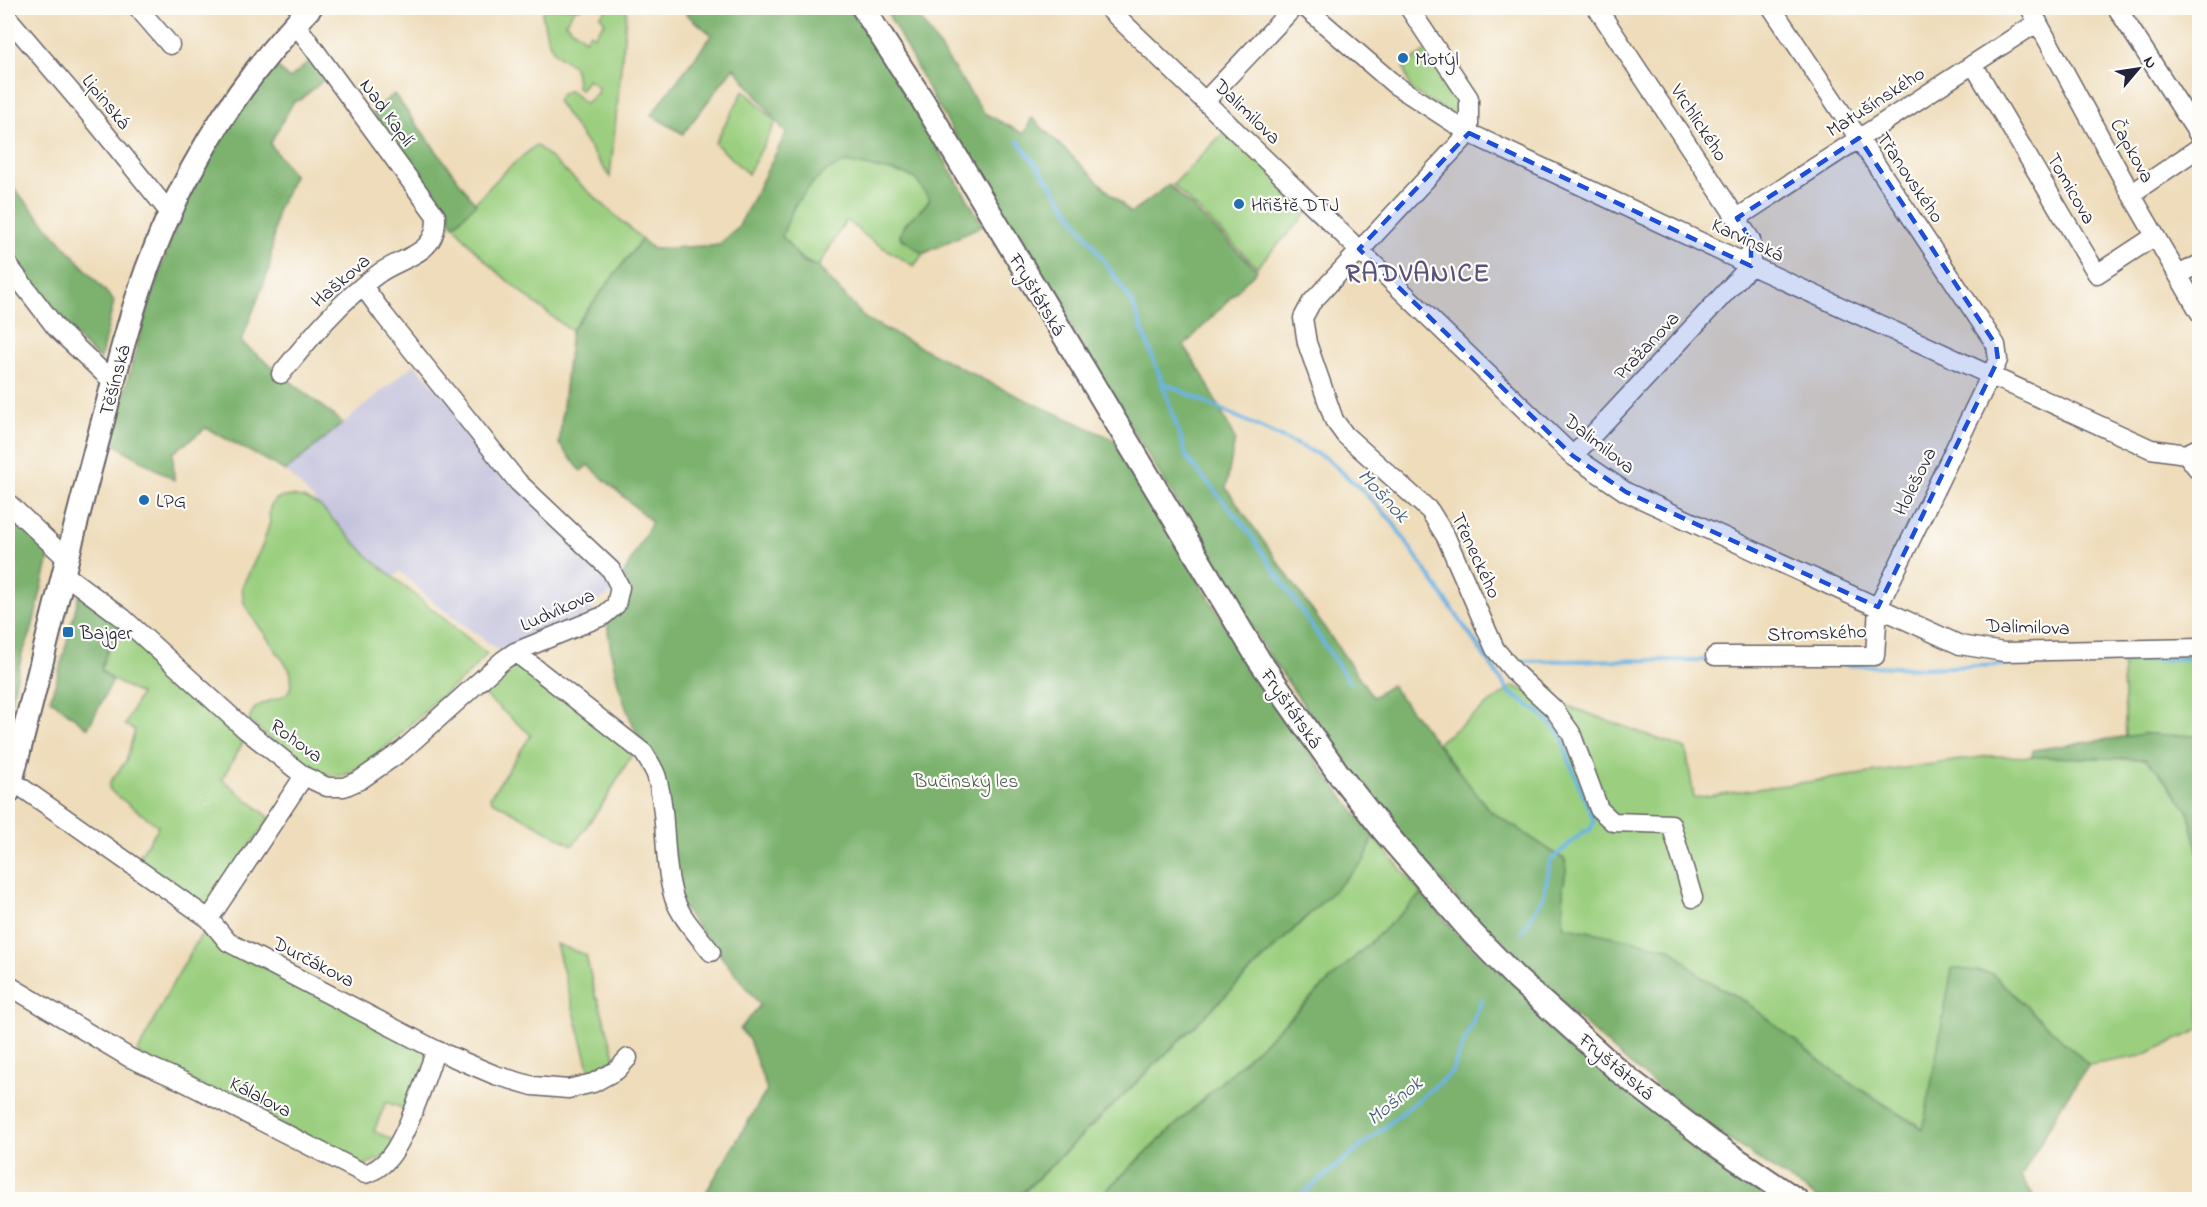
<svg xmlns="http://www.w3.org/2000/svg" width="2207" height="1207" font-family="'Indie Flower',sans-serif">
	<rect width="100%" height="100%" fill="#fdfcf7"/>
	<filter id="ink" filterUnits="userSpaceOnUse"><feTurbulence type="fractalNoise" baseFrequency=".0167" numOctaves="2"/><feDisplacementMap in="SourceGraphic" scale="12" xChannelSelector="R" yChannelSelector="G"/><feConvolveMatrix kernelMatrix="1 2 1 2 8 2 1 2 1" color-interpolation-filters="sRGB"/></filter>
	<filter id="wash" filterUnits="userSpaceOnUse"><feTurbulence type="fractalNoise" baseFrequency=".008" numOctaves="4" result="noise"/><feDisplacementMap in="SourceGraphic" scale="24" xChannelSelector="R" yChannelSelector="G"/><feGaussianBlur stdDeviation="1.35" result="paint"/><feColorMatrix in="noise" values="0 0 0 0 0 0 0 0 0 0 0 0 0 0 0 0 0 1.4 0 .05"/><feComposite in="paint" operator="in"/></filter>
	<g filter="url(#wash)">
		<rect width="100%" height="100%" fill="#eedcba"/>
		<path fill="#c2c1dc" d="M 414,364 L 605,570 L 615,591 L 588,606 L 594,612 L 502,653 L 428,598 L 400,571 L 394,577 L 370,558 L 286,471 Z"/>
		<path fill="#9bcf7f" stroke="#5e785d" stroke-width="1.5" d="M 548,8 L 582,8 L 575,9 L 565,23 L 585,39 L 590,33 L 594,36 L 605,22 L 600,16 L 608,8 L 627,8 L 610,177 L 557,101 L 561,94 L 570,90 L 585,104 L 597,93 L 598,87 L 588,79 L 580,90 L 577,87 C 575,52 569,71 553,50 C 547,42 544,24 542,13 Z
			M 1431,48 L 1462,96 L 1463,122 L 1411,90 L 1403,66 Z
			M 744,90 L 776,122 L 748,174 L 715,143 Z
			M 1227,129 L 1310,210 L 1257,267 L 1173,185 Z
			M 536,145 L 642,239 L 571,331 C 530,299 485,267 454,225 L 504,172 Z
			M 846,162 L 906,174 L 916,179 L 930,199 C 920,215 905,216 900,236 L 901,239 L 909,242 L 923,254 L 914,266 L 872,241 L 848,221 L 845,222 L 818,267 C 801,260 792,252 781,236 C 792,205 812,172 846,162 Z
			M 292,496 L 306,499 L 320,506 L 370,558 L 487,654 L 465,677 L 438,699 L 370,762 L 343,776 L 322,774 L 296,761 L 249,721 C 254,689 300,712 290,670 L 251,615 L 244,603 L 242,587 L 263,544 L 270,522 L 269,513 L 271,505 L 278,498 Z
			M 119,628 L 122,628 L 245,739 L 222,779 L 270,818 L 206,907 L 137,859 L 157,830 L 158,826 L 112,792 L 109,788 L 110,782 L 126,761 L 135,730 L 125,725 L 140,694 L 113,680 L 101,669 L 115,631 Z
			M 2199,654 L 2199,736 L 2144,734 L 2126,737 L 2122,656 Z
			M 514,666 L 524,667 L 634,751 L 606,799 L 574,844 L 572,845 L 491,800 L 490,797 L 531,735 L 477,689 L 503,670 Z
			M 1513,686 L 1686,749 L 1694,798 L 1989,756 L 2145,759 L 2157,770 L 2188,810 L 2199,855 L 2199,1030 L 2141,1056 L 2089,1065 L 1991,973 L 1924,1129 L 1838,1075 L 1746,1002 L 1701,977 L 1672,949 L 1563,926 L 1563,887 L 1566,871 L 1565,860 L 1489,810 L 1437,743 Z
			M 1374,837 L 1422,894 L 1096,1199 L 1016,1200 L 1364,861 Z
			M 202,933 L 425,1049 L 428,1056 L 407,1110 L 386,1102 L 374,1131 L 395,1141 L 386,1156 L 363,1166 L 137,1054 L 169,990 Z
			M 556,944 L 586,955 L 596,999 L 598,999 L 617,1063 L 592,1079 Z"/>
		<path fill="#7cb26e" stroke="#4f6a54" stroke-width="1.5" d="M 692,8 L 850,8 L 913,107 L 983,225 L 923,254 L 900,236 C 904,218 921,214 930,199 L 916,180 L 906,174 L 846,162 L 825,172 L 812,184 L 794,206 L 782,236 L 802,261 L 818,267 L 866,319 L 998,387 L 1113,439 L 1250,666 L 1329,779 L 1374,837 L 1364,861 L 1016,1199 L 702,1199 L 767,1090 L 749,1040 L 740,1029 L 760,1005 L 682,907 L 648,754 C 624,714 610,664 607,618 L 619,607 L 627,580 L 623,575 L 652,522 L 588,465 L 581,471 L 559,444 L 571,331 L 642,239 L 653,249 L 718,245 L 738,228 L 786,133 L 734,67 L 683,134 L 651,115 L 712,35 L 686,14 Z
			M 885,8 L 917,8 L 915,11 L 984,113 L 1024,134 L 1032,118 L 1131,213 L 1169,185 L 1257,270 L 1184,346 L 1204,377 L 1235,439 L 1226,488 L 1373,697 L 1391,685 L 1489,810 L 1565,860 L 1566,871 L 1563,887 L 1563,926 L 1672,949 L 1701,977 L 1746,1002 L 1838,1075 L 1923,1129 L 1952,968 L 1991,973 L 2089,1065 L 2065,1099 L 2021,1177 L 2035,1199 L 1819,1199 L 1717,1132 L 1628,1063 L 1525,970 L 1481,926 L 1391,823 L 1347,766 L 1268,654 L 932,96 Z
			M 311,60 L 325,79 L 300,100 L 294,101 L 270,144 L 294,176 L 277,211 L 269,270 L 241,342 L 343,423 L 286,471 L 206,428 L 173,453 L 174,480 L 111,442 C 136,351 157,258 201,173 C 221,134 248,99 275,64 L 289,79 Z
			M 394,94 L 476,204 L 454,225 L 372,112 Z
			M 8,182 L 114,301 L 100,360 L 65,326 L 20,277 L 8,285 Z
			M 15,518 L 51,549 L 31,633 L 22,654 L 8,715 L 8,576 C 27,553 0,544 15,518 Z
			M 79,595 L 122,628 L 115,631 L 101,667 L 102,672 L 113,680 L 88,728 L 50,699 L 58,676 Z
			M 2144,734 L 2199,736 L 2199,855 L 2188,810 L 2157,770 L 2145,759 L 2032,757 L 2033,750 Z
			M 1422,894 L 1465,942 L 1777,1200 L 1096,1200 Z"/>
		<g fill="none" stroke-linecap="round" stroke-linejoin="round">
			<path stroke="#6cb4e4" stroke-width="4" d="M 1018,141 L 1051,184 L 1132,302 L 1162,382 L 1326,458 L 1363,491 L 1391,520 L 1510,693 L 1537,711 L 1561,734 L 1570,763 L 1594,821 L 1590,830 L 1583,832 L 1550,861 L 1544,895 L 1522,932
				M 1162,382 L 1187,458 L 1246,528 L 1350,683
				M 1517,661 L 1710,660
				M 1846,665 L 1921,668 L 2200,658
				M 1295,1200 L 1451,1073 L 1482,1000"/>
		</g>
	</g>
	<g filter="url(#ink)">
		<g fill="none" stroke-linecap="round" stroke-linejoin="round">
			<g stroke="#696367" stroke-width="21">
				<path id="minor" d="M 138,8 L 170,45
					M 1108,8 L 1573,456 L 1626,492 L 1960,645 L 2004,652 L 2200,648
					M 1306,8 L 1395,85 L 1469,133 L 1739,260 L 2151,449 L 2186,454 L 2200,447
					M 1409,8 L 1469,98 L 1469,133 L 1311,303 L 1303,318 L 1307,343 L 1334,420 L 1345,435 L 1430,511 L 1446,537 L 1495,649 L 1516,674 L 1554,709 L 1571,733 L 1599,809 L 1613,822 L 1671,824 L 1693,898
					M 1597,8 L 1751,240 L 1751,265
					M 2030,8 L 2131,194 L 2200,313
					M 2117,8 L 2200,137
					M 8,18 L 78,100 L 170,213
					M 1973,64 L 2097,274 L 2155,236
					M 1205,101 L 1293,8
					M 2131,194 L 2200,147
					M 1737,218 L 2038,22
					M 8,265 L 57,329 L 113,382
					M 2178,275 L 2200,264
					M 281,374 C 310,338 340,301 378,274 C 391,264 416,257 426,246 C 435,237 436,228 436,216 L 295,23
					M 2186,454 L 2200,472
					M 1573,456 L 1751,265
					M 8,503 L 67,559
					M 64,574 L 123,618 L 246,730 L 304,776 L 327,787 L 344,787 L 360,780 L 402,751 L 502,661 L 515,652 L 603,616 L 616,605 L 620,587 L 611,570 L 518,482 L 384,315 L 363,286
					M 515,652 L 644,753 C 648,761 655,769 657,778 C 668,817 662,859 674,898 C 681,918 699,936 711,952
					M 1715,656 L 1875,656 L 1878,607 L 1998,360 L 1996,345 L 1772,8
					M 11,780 L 209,919 L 228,942 L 436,1050 L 495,1075 L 533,1086 L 568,1089 L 593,1083 L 617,1070 L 628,1058
					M 209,919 L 304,776
					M 8,985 L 130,1058 L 182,1081 L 365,1174 C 375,1171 381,1167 388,1159 C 407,1138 425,1078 436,1050"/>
			</g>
			<g stroke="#696367" stroke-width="26">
				<path id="major" d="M 863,8 L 923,101 L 1259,660 L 1338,773 L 1383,830 L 1473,934 L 1517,979 L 1620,1072 L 1710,1141 L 1797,1200
					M 8,793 C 38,681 64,567 94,455 C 109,399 122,343 140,289 C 175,184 233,87 310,8"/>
			</g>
			<use href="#minor" stroke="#fff" stroke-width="18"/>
			<use href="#major" stroke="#fff" stroke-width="22"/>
		</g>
	</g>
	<path fill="#1d4ed8" fill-opacity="0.2" stroke="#1d4ed8" stroke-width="4.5" stroke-dasharray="12 8" stroke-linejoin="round" d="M 1469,133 L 1751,266 L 1751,240 L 1737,218 L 1859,138 L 1996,345 L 1998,360 L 1878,607 L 1626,492 L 1573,456 L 1359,249 Z"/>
	<g fill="#1f6fb2" stroke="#fdfcf7" stroke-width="2">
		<circle cx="1403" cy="58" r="6"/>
		<circle cx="1239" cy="204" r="6"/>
		<circle cx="144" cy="500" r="6"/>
		<rect x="62" y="626" width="12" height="12" rx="3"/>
	</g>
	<g text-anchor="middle" stroke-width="4.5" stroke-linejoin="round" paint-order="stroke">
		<g font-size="20" fill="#22223b" stroke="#fdfcf7" text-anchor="start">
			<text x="1415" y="65">Motýl</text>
			<text x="1251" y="211">Hřiště DTJ</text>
			<text x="156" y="507">LPG</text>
			<text x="80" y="639">Bajger</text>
		</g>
		<g font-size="20" fill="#22223b" stroke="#fdfcf7">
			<text transform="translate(107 101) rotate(51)" y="7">Lipinská</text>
			<text transform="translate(1875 101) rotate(-33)" y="7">Matušínského</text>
			<text transform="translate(1248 111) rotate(44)" y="7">Dalimilova</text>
			<text transform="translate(388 112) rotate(54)" y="7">Nad Kaplí</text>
			<text transform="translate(1700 122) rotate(57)" y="7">Vrchlického</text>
			<text transform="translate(2133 150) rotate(61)" y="7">Čapkova</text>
			<text transform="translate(1911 177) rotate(56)" y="7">Třanovského</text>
			<text transform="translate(2072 188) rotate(60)" y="7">Tomicova</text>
			<text transform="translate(1748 239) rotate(25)" y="7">Karvinská</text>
			<text transform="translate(340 280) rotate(-41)" y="7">Haškova</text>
			<text transform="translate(1038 294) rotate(59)" y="7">Fryštátská</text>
			<text transform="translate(1646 345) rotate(-47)" y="7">Pražanova</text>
			<text transform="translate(114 380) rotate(-75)" y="7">Těšínská</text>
			<text transform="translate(1600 443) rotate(38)" y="7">Dalimilova</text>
			<text transform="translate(1914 481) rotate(-64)" y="7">Holešova</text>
			<text transform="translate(1477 555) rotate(65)" y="7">Třeneckého</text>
			<text transform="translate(557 609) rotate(-24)" y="7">Ludvíkova</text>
			<text transform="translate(2028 626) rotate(2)" y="7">Dalimilova</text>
			<text transform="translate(1817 632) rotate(-2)" y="7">Stromského</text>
			<text transform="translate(1292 708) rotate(55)" y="7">Fryštátská</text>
			<text transform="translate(297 740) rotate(36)" y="7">Rohova</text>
			<text transform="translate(314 961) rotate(27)" y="7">Durčákova</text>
			<text transform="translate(1617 1066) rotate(40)" y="7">Fryštátská</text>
			<text transform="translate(261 1096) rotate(27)" y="7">Kálalova</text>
		</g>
		<g font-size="20" fill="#4c5f53" stroke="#fdfcf7">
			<text x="966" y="787">Bučinský les</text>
		</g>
		<g font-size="21" font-style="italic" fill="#405c7f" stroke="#fdfcf7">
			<text transform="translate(1384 495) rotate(47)" y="7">Mošnok</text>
			<text transform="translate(1394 1100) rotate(-39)" y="7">Mošnok</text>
		</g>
		<g font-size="26" font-weight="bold" letter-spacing="1.5" fill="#5a517b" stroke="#fdfcf7">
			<text x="1418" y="281">RADVANICE</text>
		</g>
	</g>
	<rect width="2207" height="1207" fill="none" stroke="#fdfcf7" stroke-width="30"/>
	<g transform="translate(2138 69) rotate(61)" stroke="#fdfcf7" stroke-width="4.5" paint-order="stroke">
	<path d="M0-4.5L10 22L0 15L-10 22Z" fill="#22223b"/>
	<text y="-9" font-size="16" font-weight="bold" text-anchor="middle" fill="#22223b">N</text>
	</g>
</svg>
